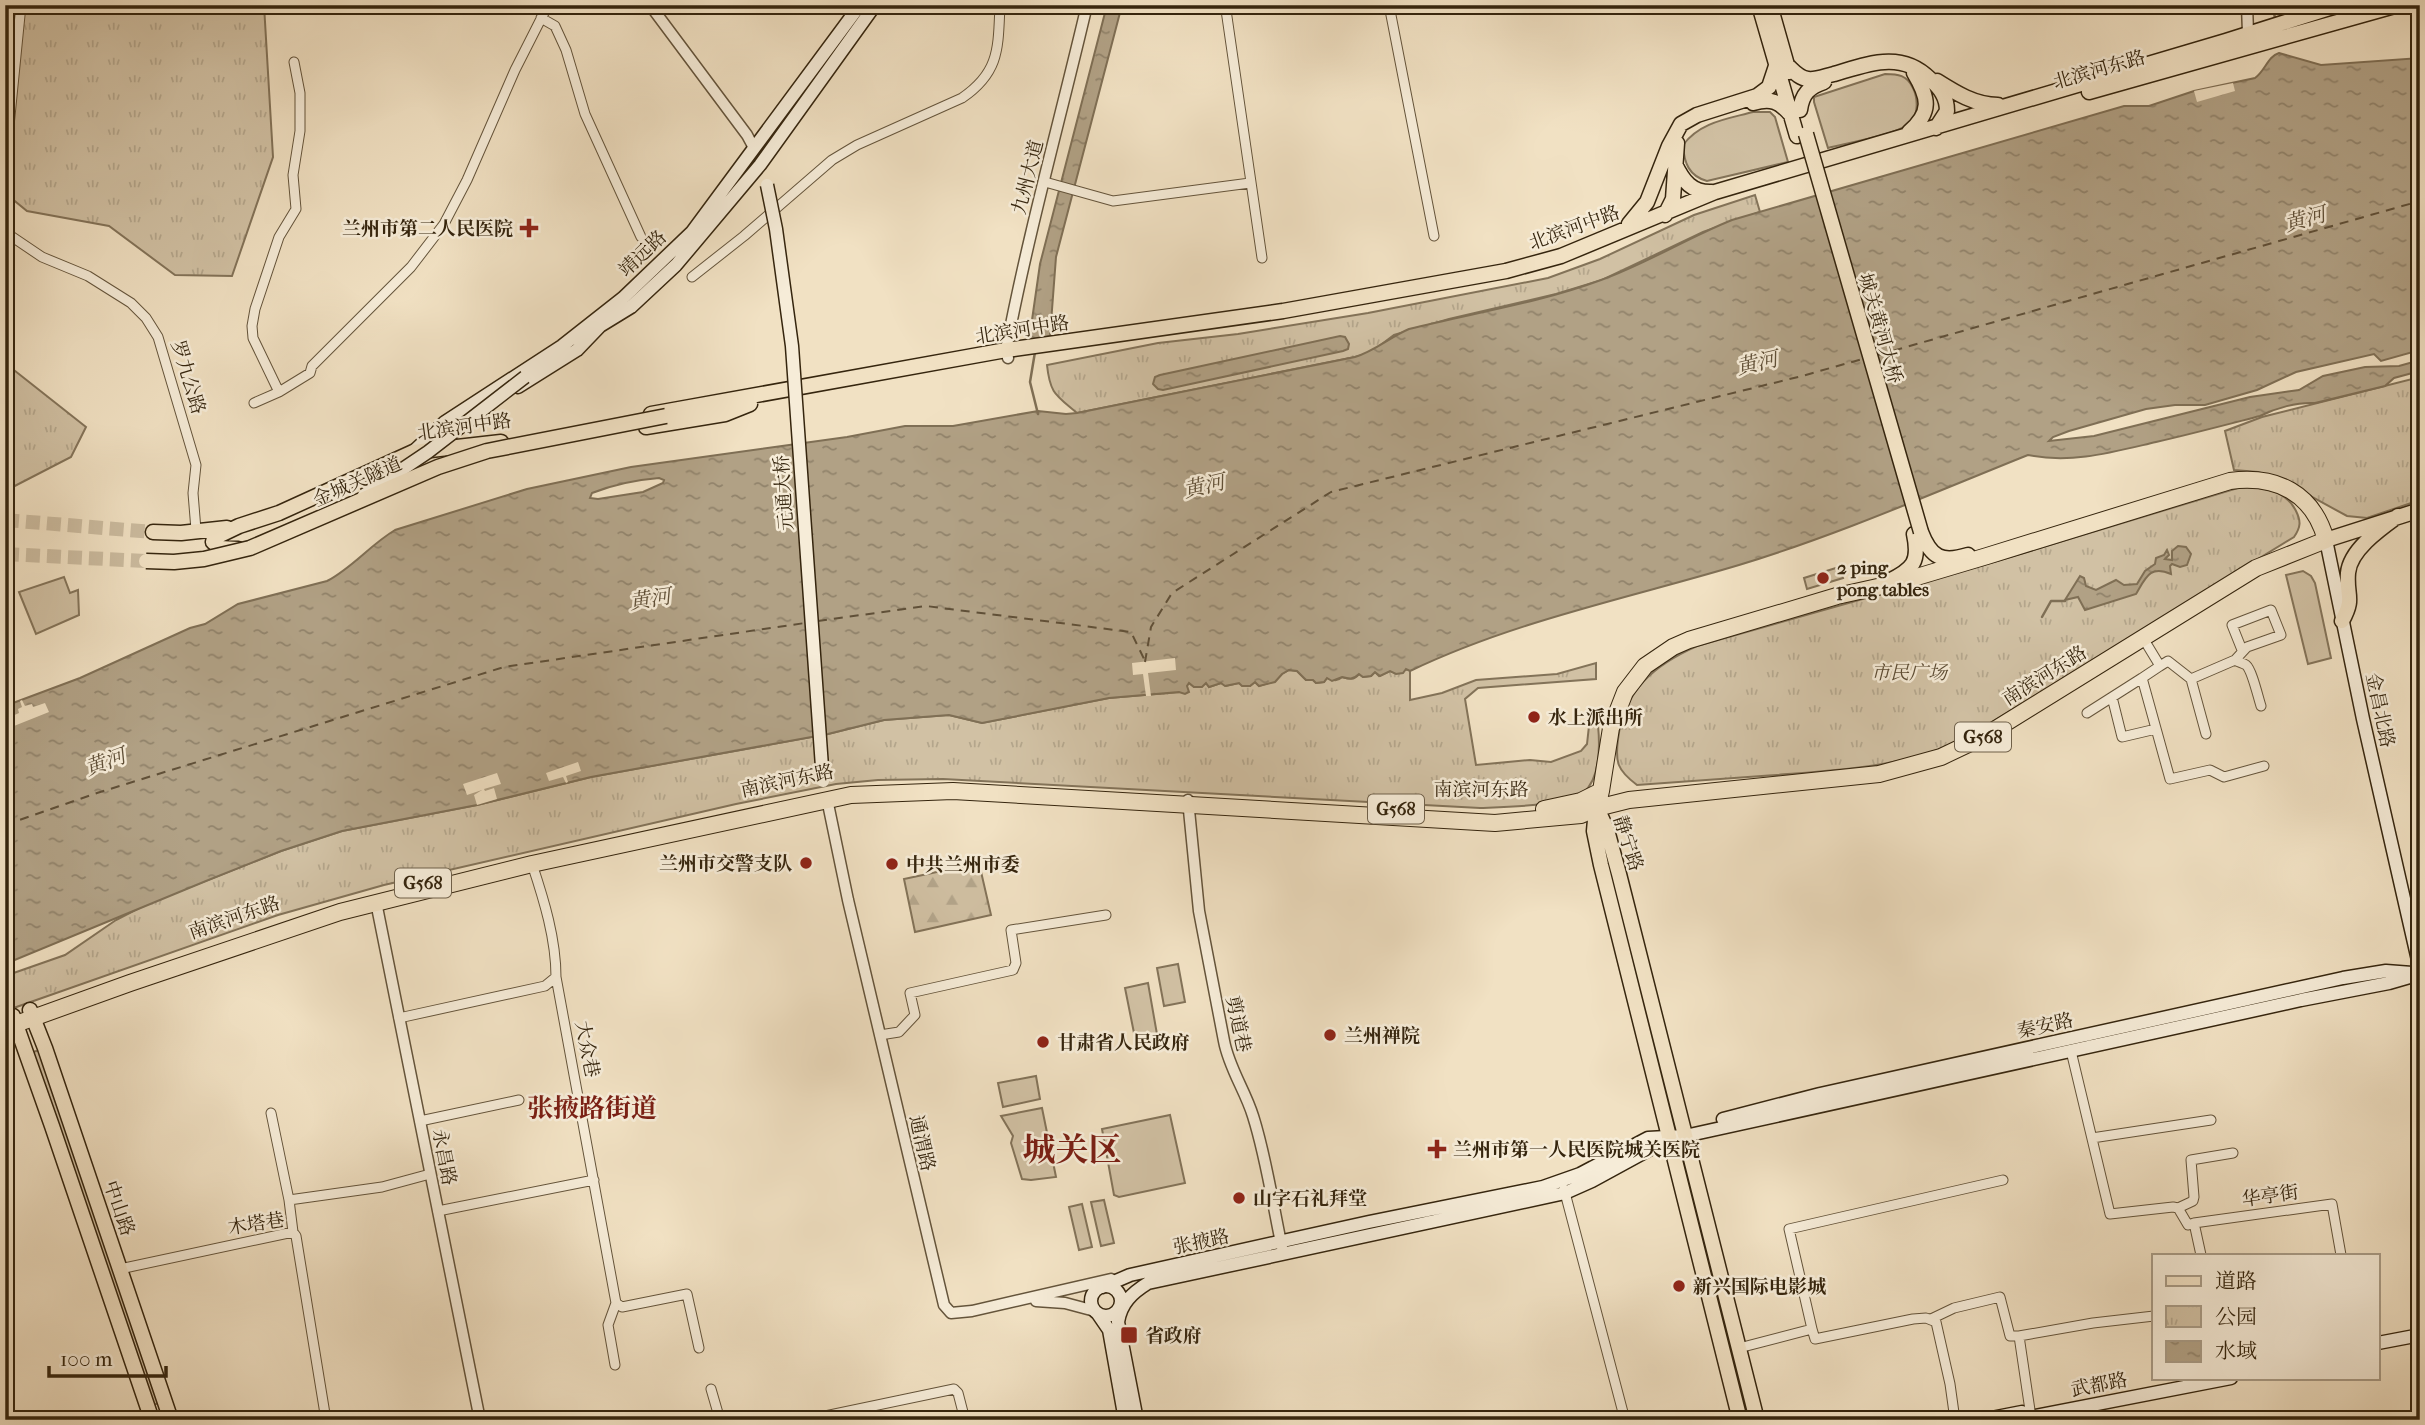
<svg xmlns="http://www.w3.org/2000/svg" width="2425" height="1425" font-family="'IM FELL French Canon','Noto Serif SC',serif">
	<defs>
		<pattern id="forest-firs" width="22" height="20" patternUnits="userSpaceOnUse" patternTransform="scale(1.75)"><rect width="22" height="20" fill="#d1c1a4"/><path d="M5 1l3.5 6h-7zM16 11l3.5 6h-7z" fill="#b4a68c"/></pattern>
		<pattern id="park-tufts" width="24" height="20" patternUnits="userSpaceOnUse" patternTransform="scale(1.75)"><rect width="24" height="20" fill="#d1c1a4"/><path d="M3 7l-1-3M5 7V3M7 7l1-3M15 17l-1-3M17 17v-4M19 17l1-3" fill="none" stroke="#b4a68c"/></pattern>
		<pattern id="water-ripples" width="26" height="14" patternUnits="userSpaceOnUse" patternTransform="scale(1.75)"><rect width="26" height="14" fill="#b1a185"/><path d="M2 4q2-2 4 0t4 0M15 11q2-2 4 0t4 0" fill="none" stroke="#91836b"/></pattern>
	</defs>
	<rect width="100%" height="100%" fill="#f1e1c3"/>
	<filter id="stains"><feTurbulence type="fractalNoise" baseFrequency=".00286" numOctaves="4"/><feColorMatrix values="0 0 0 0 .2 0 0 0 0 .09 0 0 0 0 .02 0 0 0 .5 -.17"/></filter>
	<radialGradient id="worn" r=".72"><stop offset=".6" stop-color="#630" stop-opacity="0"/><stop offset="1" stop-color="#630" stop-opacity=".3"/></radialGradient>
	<path fill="#d1c1a4" stroke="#837359" stroke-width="2" d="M 1885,74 C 1898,74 1907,75 1913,88 C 1918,98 1919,116 1909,124 C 1894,135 1848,143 1828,148 L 1814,102 L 1814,97 Z
		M 1753,112 L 1770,112 L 1775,117 L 1788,162 L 1707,181 C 1689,176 1684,163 1683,145 C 1700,122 1727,119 1753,112 Z
		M 1839,567 L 1843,578 L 1807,589 L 1804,578 Z
		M 2303,571 L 2311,576 L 2315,583 L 2331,658 L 2308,664 L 2286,575 Z
		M 64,577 L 70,593 L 78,590 L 79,615 L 36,634 L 19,592 Z
		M 1178,964 L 1185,1002 L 1164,1006 L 1157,968 Z
		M 1148,983 L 1158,1040 L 1153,1045 L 1137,1048 L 1125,988 Z
		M 40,1050 L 159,1403 L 151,1406 L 33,1052 Z
		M 1036,1076 L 1040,1099 L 1003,1107 L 998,1083 Z
		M 1042,1108 L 1056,1177 L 1031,1180 L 1022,1179 L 1011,1143 L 1013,1136 L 1001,1116 Z
		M 1170,1115 L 1185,1183 L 1119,1197 L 1114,1195 L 1102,1129 Z
		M 1104,1200 L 1114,1243 L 1101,1246 L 1091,1202 Z
		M 1082,1204 L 1092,1247 L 1079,1250 L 1069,1207 Z"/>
	<path fill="url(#forest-firs)" stroke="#837359" stroke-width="2" d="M 979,863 L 991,915 L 915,932 L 904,879 Z"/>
	<path fill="url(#park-tufts)" stroke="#837359" stroke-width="2" d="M 5,5 L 264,5 L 273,157 L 232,276 L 175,275 L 109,226 L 27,211 L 5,193 Z
		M 1755,195 L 1760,212 L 1703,232 L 1602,280 L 1556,294 L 1449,319 L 1394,335 L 1370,353 L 1355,357 L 1077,413 C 1056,395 1050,394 1047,365 L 1158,343 L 1238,334 L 1368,313 L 1548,278 L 1600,259 L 1694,215 Z
		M 5,363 L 86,427 L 71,457 L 5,491 Z
		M 2420,377 L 2420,500 L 2367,518 L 2347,516 L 2281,480 L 2258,472 L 2234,470 L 2225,431 L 2262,417 Z
		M 2241,487 C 2262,487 2286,490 2296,511 C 2301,521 2301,527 2294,537 L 1966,738 C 1908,767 1841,770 1777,775 C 1730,778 1683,782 1637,785 C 1617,770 1615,762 1618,739 C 1624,690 1654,665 1697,646 L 1997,561 Z
		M 1596,663 L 1596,679 L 1478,688 L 1465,699 L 1476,765 L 1530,760 L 1551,762 L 1581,751 L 1587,744 L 1589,726 L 1598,725 C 1600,746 1601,778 1583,793 C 1568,806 1502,807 1480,808 L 943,779 L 878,780 L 836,784 L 736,804 L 384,885 L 278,915 L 5,1011 L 5,976 L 65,955 L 116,920 L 147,904 L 281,851 L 342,831 L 477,805 L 591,777 L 828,734 L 884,720 L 949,715 L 982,723 L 1109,698 L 1180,692 L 1189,683 L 1194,687 L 1206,683 L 1209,687 L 1221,683 L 1226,686 L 1239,683 L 1243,686 L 1250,686 L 1255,682 L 1259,686 L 1275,681 L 1282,674 L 1289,670 L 1297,671 L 1306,680 L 1313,680 L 1316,683 L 1324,682 L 1327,678 C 1333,680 1337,682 1342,677 C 1349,679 1353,681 1359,674 L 1363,677 L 1371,676 L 1375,672 L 1379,676 L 1390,671 C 1399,674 1399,672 1407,669 L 1410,671 L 1410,700 L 1442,693 L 1476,680 L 1557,674 Z"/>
	<path fill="url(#water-ripples)" stroke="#7f6f55" stroke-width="2" fill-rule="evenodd" d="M 1107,5 L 1122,5 L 1056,257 L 1050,336 L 1029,341 L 1040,264 Z
		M 2279,53 L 2321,65 L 2420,58 L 2420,341 L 2416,344 L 2413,352 L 2381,361 L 2374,354 L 2296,372 L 2257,390 L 2205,405 L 2175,405 L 2146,409 L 2069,431 L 2053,437 L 2049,441 L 2094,436 L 2250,397 L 2299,390 L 2323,376 L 2365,367 L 2399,366 L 2420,360 L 2420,371 L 2394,378 L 2385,386 L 2315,403 C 2297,402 2276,408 2260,416 C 2225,425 2191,434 2156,442 C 2113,452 2072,464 2028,455 C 1933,493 1838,535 1739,565 C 1629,598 1514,621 1410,671 L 1406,669 L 1403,673 L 1396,674 L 1390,671 L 1380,676 L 1375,672 L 1371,676 L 1363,677 L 1359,674 C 1353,680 1349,679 1342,677 L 1332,681 L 1327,678 L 1324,682 L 1316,683 L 1313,680 L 1306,680 L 1297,671 L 1289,670 L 1282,674 L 1275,682 L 1259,686 L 1255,682 L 1250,686 L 1242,686 L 1239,683 L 1225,686 L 1221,683 L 1209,687 L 1206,683 L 1202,687 L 1194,687 L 1189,683 L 1187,686 L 1189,692 L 1185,694 L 1179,692 L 1109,698 L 982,723 L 949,715 L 884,720 L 828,734 L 591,777 L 477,805 L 342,831 L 281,851 L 206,881 L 5,964 L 5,706 L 80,678 L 190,628 L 205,624 L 238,604 L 327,581 C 352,568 370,545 395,530 L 527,489 L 631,467 L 847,437 L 905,426 L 953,426 L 1038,411 L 1066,414 L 1077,413 L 1355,357 C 1375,351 1390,337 1409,329 C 1473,313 1539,303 1601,280 C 1646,264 1687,238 1732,220 L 2124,106 L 2149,106 L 2194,91 L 2255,78 C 2265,71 2268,56 2279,53 ZM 659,478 L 664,480 L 663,483 L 643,492 L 598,499 L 590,498 L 592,493 C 615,484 634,480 659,478 Z
		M 1340,336 L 1345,337 L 1349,344 L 1348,349 L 1343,351 L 1163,390 L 1158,389 L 1153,384 L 1155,377 L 1160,375 Z
		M 2178,546 L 2186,547 L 2191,554 L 2187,565 L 2180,567 L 2172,564 L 2170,566 L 2171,574 C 2150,565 2146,577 2136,594 L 2085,610 L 2078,597 L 2065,600 L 2080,576 L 2084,578 L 2086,586 L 2096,590 L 2116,580 L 2124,585 L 2137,584 L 2145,571 L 2155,564 L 2156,558 L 2164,555 L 2167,550 L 2169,555 L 2165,559 L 2172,560 L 2172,551 Z"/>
	<path fill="#f1e1c3" d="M 2233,83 L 2235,91 L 2197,102 L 2194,91 Z
		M 1175,658 L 1176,670 L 1148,673 L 1151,696 L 1146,696 L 1143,674 L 1133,675 L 1132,663 Z
		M 22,700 L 25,706 L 32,704 L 33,707 L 45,703 L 49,712 L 14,726 L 10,717 L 19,713 L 18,709 L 22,707 L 20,701 Z
		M 578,762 L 581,771 L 566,776 L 568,782 L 566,783 L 563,777 L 549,781 L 546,773 Z
		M 497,773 L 501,784 L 484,789 L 485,791 L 494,788 L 497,799 L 477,805 L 474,795 L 482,790 L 467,795 L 463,784 Z"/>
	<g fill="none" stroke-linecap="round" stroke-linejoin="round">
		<path stroke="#7f6f55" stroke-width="2.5" d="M 2273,5 L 2275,19
			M 1035,352 L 1030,382 L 1038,414
			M 2042,617 L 2051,601 L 2065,601"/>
		<path stroke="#605038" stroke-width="2" stroke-dasharray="9 7" stroke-linecap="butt" d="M 1878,355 L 2420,201
			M 818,621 L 926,606 L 1131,632 L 1145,661
			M 1145,662 L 1151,627 L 1172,593 L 1331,492 L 1802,376 L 1866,358
			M 5,825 L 97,793 L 504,667 L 805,623"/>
		<path stroke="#cbbb9f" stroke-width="14" stroke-dasharray="14 7" stroke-linecap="butt" d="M 5,520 L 153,532
			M 5,554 L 146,561"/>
		<g stroke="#64543b" stroke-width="11">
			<path id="minor" d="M 1239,5 L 1226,10 L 1262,258
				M 1389,5 L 1434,236
				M 541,18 L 555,26 L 566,50 L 585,114 L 641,237
				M 5,134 L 9,126 L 21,5
				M 1045,182 L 1113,201 L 1250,183
				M 5,232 L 42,257 L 88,276 L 131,303 L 146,318 L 158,337 L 196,465 L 193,493 L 196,530
				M 692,277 L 744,236 L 832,160 L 857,145 L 962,98 C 1000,72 998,48 1000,5
				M 279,392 L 253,338 L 252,326 L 255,309 L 279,237 L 296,209 L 293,175 L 300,131 L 300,93 L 294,62
				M 254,403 L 279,392 L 310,373 L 312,366 L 411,267 L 444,224 L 467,180 L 515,70 L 548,5
				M 2143,638 L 2160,666 L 2142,678 L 2170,779 L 2210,770 L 2224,777 L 2264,766
				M 2235,660 L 2247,647 L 2281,635 L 2271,610 L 2232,625 L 2242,650
				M 2160,666 L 2168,661 L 2191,679 L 2235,660 C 2238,662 2243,663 2246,665 C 2252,670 2258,697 2261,706
				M 2191,679 L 2206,734
				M 2112,697 L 2122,737 L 2156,729
				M 2087,713 L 2142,678
				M 532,864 C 544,900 556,939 556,977 L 616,1303 L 608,1325 L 615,1365
				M 399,1018 L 545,986 L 556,977
				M 880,1035 L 899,1032 L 915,1015 L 910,993 L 1013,970 L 1016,963 L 1011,930 L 1106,915
				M 2071,1051 L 2110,1214 L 2173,1207 L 2178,1208 L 2188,1225 L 2194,1223
				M 271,1113 L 289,1200 L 293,1232
				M 420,1121 L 519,1100
				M 2092,1138 L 2211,1120
				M 1564,1189 L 1625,1420
				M 289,1200 L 382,1187 L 430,1174
				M 2178,1208 L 2193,1201 L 2194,1197 L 2191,1160 L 2233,1153
				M 438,1211 L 594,1180
				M 2201,1255 L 2194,1223 L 2332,1204 L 2341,1255
				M 120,1269 L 293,1232 L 296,1236 L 326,1420
				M 616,1303 L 622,1307 L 687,1294 L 699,1348
				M 1931,1319 L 1954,1308 L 2000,1297 L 2010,1336 L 2019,1336 L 2093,1323 L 2154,1316
				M 1812,1329 L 1815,1339 L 1913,1319 L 1926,1318 L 1936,1322 L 1950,1384 L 1955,1420
				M 2019,1336 L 2031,1417
				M 1739,1348 L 1812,1329 L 1789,1229 L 2003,1180
				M 711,1389 L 720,1420
				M 806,1420 L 954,1389 L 958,1393 L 965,1420"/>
		</g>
		<g stroke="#64543b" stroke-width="13">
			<path id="tertiary" d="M 650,5 L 747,135 L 754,148
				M 2247,5 L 2248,33
				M 1008,358 L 1006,350 C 1028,234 1060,120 1087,5
				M 827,799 L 848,900 L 944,1305 L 951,1313 L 972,1311 L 1111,1279
				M 1188,800 L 1199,911 L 1224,1041 C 1229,1068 1245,1090 1253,1116 C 1267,1160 1273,1207 1283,1252
				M 376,902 L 480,1420
				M 1036,1301 L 1065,1303 L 1095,1311"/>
		</g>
		<g stroke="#35250e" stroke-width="15">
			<path id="secondary" d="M 518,387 L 577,350 L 600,326 L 631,307 L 676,265 L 760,165 L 875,5
				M 412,457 L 413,452 L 445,422 L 562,346 L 623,298 L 692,232 L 860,5
				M 2326,540 L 2363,719 L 2420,969
				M 1723,1119 L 1820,1094 L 2343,978 L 2386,971 L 2412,973
				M1091 1301a15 15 0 1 1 30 0a15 15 0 1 1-30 0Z
				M 1102,1287 L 1130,1275 L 1369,1222 L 1543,1187 L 1580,1174 L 1648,1138 L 1685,1136 L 2301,1000 L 2389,983 L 2420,974
				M 1098,1314 L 1109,1330 L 1125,1420
				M 2378,1343 L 2420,1335
				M 1137,1420 L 1118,1322 C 1121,1303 1132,1293 1148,1283 L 1565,1193 L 1592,1181 L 1669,1139
				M 1981,1420 L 2022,1412
				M 2015,1420 L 2231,1378"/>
		</g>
		<g stroke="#35250e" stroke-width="17">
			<path id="primary" d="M 1759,5 L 1797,136
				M 1770,5 L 1789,72
				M 1786,64 C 1793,70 1798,78 1808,79 C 1816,80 1825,76 1834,74 C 1868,64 1901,50 1930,79 C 1940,88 1947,97 1947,111 L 1936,128
				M 1937,81 C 1956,93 1975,105 1998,105
				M 2089,92 L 2398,5
				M 1753,103 C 1771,98 1779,101 1791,115
				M 1800,110 C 1802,94 1809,87 1824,82
				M 1909,132 C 1932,112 1929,98 1914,73
				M 1675,164 C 1683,181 1692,193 1712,192
				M 1665,215 L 1673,199 L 1677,143
				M 1629,224 L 1647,202 L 1669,146 L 1681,124 L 1697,115 L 1757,96 L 1769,87 L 1776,66
				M 651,414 L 1006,350 L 1283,311 L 1506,271 L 1561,256 L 1715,192 L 2226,41 L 2339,5
				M 646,427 L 725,414 L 750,404
				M 153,532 L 181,533 L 227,528
				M 1921,532 C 1931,558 1942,563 1968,555
				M 2326,540 L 2420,510
				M 238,549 L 220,548 L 213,542 L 214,538 L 239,526 L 279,513 L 413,452 L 501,442
				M 1889,581 C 1913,569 1920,562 1914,534
				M 2342,621 C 2355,597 2346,597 2348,573 C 2350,550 2380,529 2398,516
				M 1597,808 L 1607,830 L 1619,874 L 1757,1420
				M 1596,809 L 1594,831 L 1601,865 L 1740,1420
				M 30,1010 L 45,1048 L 171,1420
				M 13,1016 L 52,1126 L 152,1420"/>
		</g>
		<g stroke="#35250e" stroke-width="18">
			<path id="trunk" d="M 1544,809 L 1581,801 L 1601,791
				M 5,1028 L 130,983 L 340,912 L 532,864 L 851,795 L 953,791 L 1495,823 L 1581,815 L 1597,808 L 1629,800 L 1879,774 L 1941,757 L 1983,737 L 2256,568 L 2326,540 C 2313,493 2277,475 2230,481 L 1987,556 L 1900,582 L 1837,596 L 1689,640 L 1673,647 L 1645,666 L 1625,692 L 1611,728 L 1601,791 L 1597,808"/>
		</g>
		<use href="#minor" stroke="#f6ecd8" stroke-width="9"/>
		<use href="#tertiary" stroke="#f6ecd8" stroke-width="10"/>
		<use href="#secondary" stroke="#f6ecd8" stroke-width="12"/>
		<use href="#primary" stroke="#f1e1c3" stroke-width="14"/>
		<use href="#trunk" stroke="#f1e1c3" stroke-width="16"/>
		<g stroke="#35250e" stroke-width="15" stroke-linecap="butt">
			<path id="secondary-bridge" d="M 767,185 L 776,229 L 792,346 L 823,781
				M 364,495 L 428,452 L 525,377"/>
		</g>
		<g stroke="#35250e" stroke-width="17" stroke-linecap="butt">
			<path id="primary-bridge" d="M 1806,134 L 1921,532
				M 146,561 L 174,562 L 204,559 L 250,548 L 438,467 L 487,451 L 666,416"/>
		</g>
		<use href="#secondary-bridge" stroke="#f6ecd8" stroke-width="12"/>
		<use href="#primary-bridge" stroke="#f1e1c3" stroke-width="14"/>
	</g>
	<g fill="#8f2418" stroke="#f6ecd8" stroke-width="2.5">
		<path d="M525.5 217.5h7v7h7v7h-7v7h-7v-7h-7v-7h7z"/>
		<circle cx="1823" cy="578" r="7"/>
		<circle cx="1534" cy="717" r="7"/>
		<circle cx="806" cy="863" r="7"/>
		<circle cx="892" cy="864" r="7"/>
		<circle cx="1330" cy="1035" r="7"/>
		<circle cx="1043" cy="1042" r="7"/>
		<path d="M1433.5 1138.5h7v7h7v7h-7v7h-7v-7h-7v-7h7z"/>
		<circle cx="1239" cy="1198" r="7"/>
		<circle cx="1679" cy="1286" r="7"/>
		<rect x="1120" y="1326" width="18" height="18" rx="3.5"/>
	</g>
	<g text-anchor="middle" stroke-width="5" stroke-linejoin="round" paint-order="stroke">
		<g fill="#f6ecd8" stroke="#6f614b" stroke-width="2">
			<rect x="1955" y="722.5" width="56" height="29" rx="5"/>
			<rect x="1368" y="794.5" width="56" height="29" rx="5"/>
			<rect x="395" y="868.5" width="56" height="29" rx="5"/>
		</g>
		<g font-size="18" font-weight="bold" fill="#35250e">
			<text x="1983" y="743">G568</text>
			<text x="1396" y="815">G568</text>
			<text x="423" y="889">G568</text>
		</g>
		<g font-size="19" fill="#35250e" stroke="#f6ecd8">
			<text transform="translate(2099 69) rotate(-16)" y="7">北滨河东路</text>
			<text transform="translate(1027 177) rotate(-76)" y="7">九州大道</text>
			<text transform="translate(1574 227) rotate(-20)" y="7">北滨河中路</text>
			<text transform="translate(642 253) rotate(-44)" y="7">靖远路</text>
			<text transform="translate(1881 328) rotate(74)" y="7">城关黄河大桥</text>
			<text transform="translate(1022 329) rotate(-9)" y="7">北滨河中路</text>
			<text transform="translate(189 377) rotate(73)" y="7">罗九公路</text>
			<text transform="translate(464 426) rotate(-8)" y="7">北滨河中路</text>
			<text transform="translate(357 481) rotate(-24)" y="7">金城关隧道</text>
			<text transform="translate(783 493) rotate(-94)" y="7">元通大桥</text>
			<text transform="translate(2044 675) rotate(-32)" y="7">南滨河东路</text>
			<text transform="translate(2381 710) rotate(78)" y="7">金昌北路</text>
			<text transform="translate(787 780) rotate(-12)" y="7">南滨河东路</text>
			<text x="1481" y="796">南滨河东路</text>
			<text transform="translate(1629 843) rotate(72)" y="7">静宁路</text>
			<text transform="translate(234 917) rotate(-19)" y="7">南滨河东路</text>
			<text transform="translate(1239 1024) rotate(78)" y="7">剪道巷</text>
			<text transform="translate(2045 1025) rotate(-12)" y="7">秦安路</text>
			<text transform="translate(588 1049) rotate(79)" y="7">大众巷</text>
			<text transform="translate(923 1143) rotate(77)" y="7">通渭路</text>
			<text transform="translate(445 1157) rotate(79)" y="7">永昌路</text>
			<text transform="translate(2270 1195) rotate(-8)" y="7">华亭街</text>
			<text transform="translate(120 1208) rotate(71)" y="7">中山路</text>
			<text transform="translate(256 1223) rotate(-9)" y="7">木塔巷</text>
			<text transform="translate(1201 1241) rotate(-12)" y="7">张掖路</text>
			<text transform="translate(2099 1384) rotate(-11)" y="7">武都路</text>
		</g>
		<g font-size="19" font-weight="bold" fill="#35250e" stroke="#f6ecd8" text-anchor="start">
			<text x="513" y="235" text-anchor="end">兰州市第二人民医院</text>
			<text x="1837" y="574">2 ping<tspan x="1837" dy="22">pong tables</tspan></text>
			<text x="1548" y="724">水上派出所</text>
			<text x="792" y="870" text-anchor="end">兰州市交警支队</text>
			<text x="906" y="871">中共兰州市委</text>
			<text x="1344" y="1042">兰州禅院</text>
			<text x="1057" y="1049">甘肃省人民政府</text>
			<text x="1453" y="1156">兰州市第一人民医院城关医院</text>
			<text x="1253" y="1205">山字石礼拜堂</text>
			<text x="1693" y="1293">新兴国际电影城</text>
			<text x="1145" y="1342">省政府</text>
		</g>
		<g font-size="19" font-style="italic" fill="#5c4c34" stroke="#f6ecd8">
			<text x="1909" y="679">市民广场</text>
		</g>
		<g font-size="21" font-style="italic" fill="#605038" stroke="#f6ecd8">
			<text transform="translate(2305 219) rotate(-15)" y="7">黄河</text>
			<text transform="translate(1757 363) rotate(-13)" y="7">黄河</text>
			<text transform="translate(1204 486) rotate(-13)" y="7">黄河</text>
			<text transform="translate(650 599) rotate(-9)" y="7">黄河</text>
			<text transform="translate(105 762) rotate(-20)" y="7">黄河</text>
		</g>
		<g font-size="26" font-weight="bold" fill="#7a1f14" stroke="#f6ecd8">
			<text x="592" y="1117">张掖路街道</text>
		</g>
		<g font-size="33" font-weight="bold" fill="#7a1f14" stroke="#f6ecd8">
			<text x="1072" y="1161">城关区</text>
		</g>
	</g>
	<rect width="2425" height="1425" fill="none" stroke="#f1e1c3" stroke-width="28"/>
	<rect x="7" y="7" width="2411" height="1411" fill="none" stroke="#35250e" stroke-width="3.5"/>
	<rect x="14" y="14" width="2397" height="1397" fill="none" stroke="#35250e" stroke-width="2"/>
	<rect x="2152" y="1254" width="228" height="126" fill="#f6ecd8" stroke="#a99c87" stroke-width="2"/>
	<rect x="2166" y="1276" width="35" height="10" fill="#f1e1c3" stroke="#a99c87" stroke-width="2"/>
	<text x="2215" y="1288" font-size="21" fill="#35250e">道路</text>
	<rect x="2166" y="1306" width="35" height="21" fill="url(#park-tufts)" stroke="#a99c87" stroke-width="2"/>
	<text x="2215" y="1324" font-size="21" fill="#35250e">公园</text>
	<rect x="2166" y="1341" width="35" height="21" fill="url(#water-ripples)" stroke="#a99c87" stroke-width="2"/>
	<text x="2215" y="1358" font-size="21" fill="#35250e">水域</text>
	<path d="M49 1366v10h117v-10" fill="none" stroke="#35250e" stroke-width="3.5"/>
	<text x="60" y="1366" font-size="21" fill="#35250e" stroke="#f6ecd8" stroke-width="5" paint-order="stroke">100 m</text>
	<rect width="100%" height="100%" filter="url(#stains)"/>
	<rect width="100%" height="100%" fill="url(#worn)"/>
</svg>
